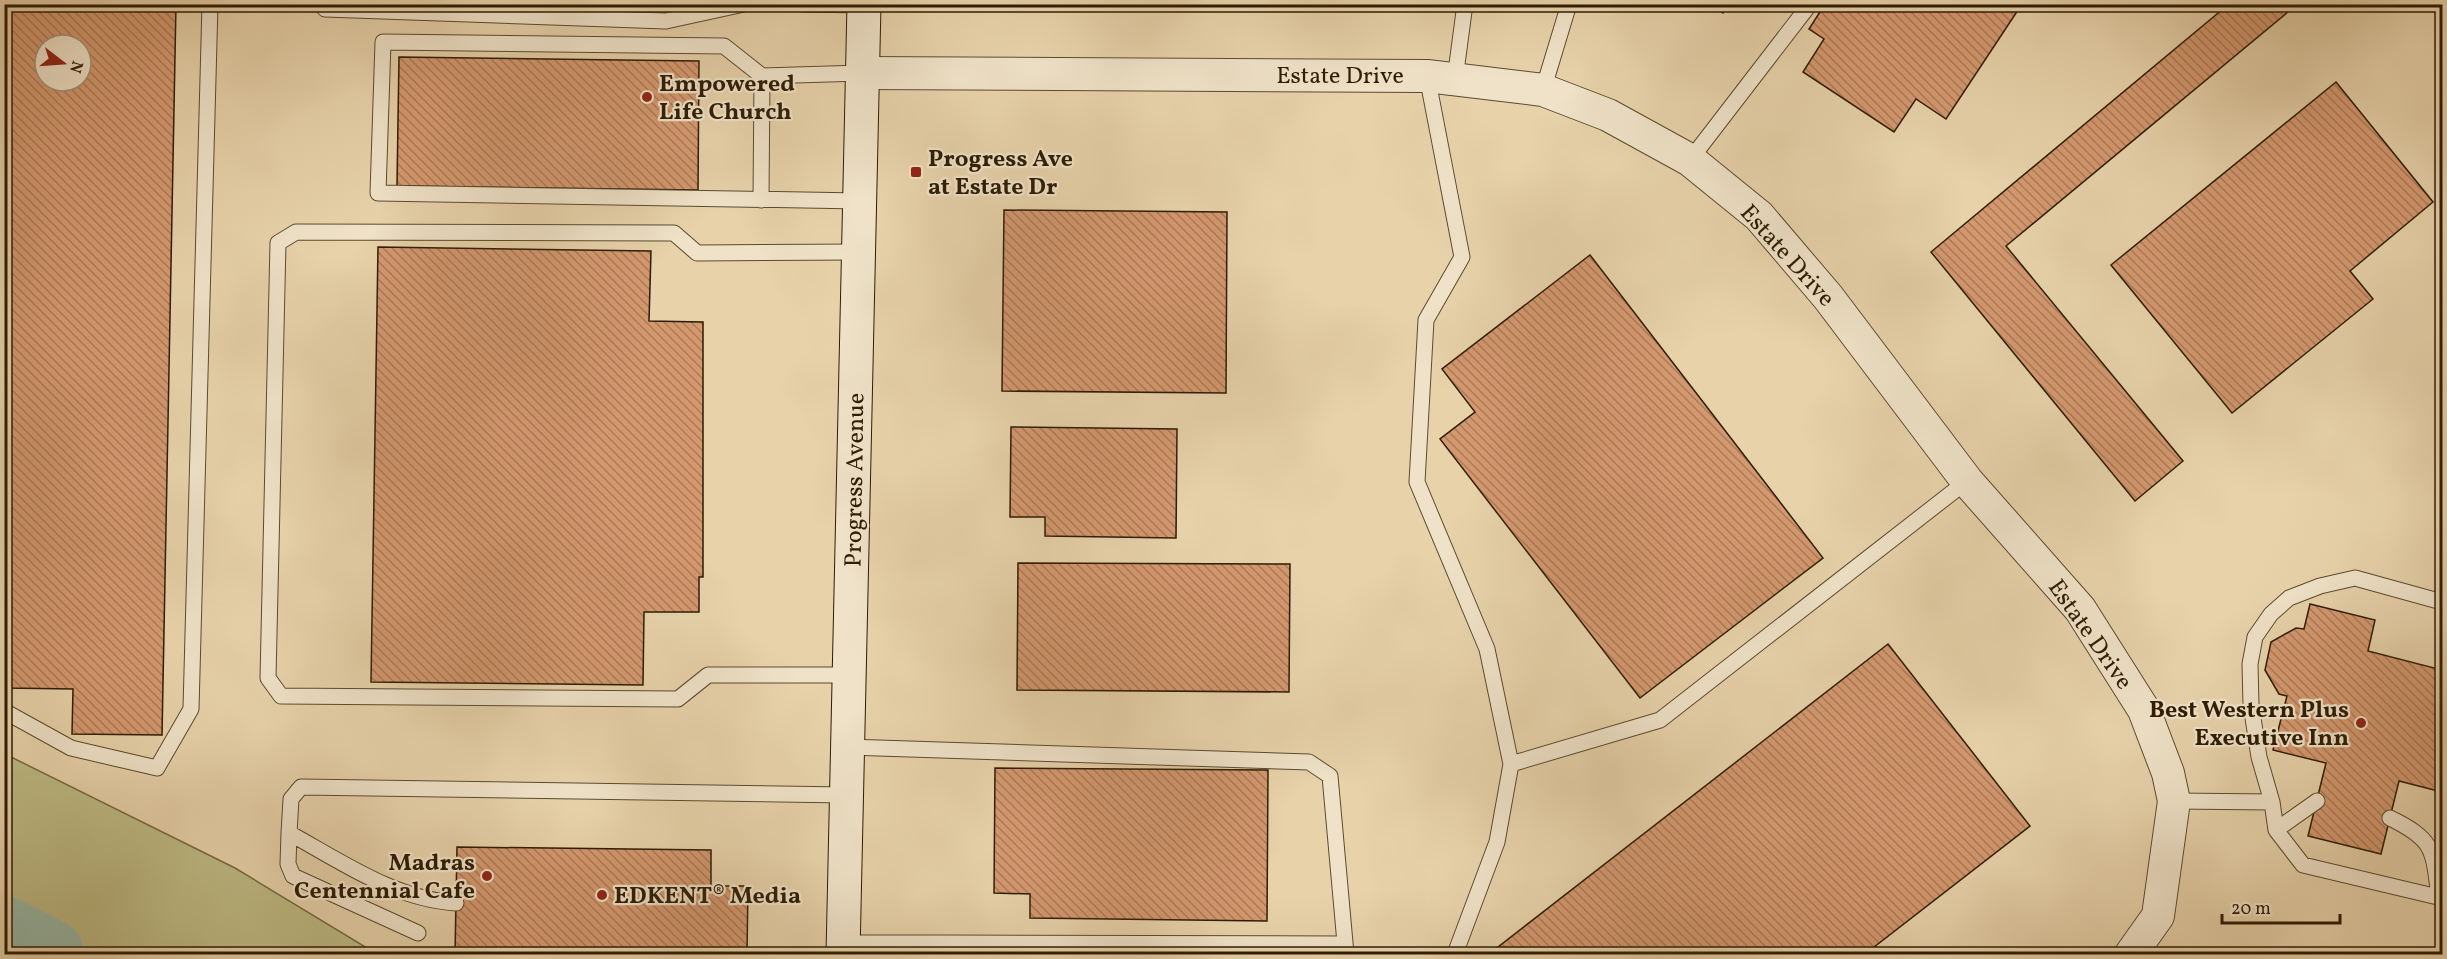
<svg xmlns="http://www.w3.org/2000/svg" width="2447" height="959" font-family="Vollkorn,serif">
	<defs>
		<pattern id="building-back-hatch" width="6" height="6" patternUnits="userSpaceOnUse" patternTransform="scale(1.5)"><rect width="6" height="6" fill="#d4986f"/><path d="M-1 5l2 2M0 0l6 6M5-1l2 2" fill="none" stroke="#ac7b59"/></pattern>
	</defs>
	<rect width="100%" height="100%" fill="#e7d2aa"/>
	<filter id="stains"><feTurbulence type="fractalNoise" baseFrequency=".00333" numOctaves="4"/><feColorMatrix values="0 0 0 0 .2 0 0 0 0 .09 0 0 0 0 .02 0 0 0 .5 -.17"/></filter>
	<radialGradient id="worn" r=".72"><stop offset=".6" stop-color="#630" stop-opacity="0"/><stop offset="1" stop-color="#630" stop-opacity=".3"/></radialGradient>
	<path fill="#bdba84" stroke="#766b44" stroke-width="1.5" d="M 5,754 L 235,868 L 377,954 L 5,954 Z"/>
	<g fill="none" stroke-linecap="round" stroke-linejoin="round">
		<path stroke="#97b8a7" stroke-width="70" d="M 4,931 L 49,954"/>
	</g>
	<path fill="url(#building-back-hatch)" stroke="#2e1c04" stroke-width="1.5" fill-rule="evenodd" d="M 4,4 L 176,4 L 162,735 L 72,734 L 73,689 L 4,688 ZM 45,45 L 81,45 L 81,81 L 45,81 Z
		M 1710,4 L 1729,4 L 1723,13 Z
		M 1825,4 L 2022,4 L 1946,119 L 1916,99 L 1894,132 L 1803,72 L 1824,39 L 1809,29 Z
		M 2229,4 L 2292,4 L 2294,7 L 2006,246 L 2183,461 L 2135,501 L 1931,252 Z
		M 399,57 L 699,61 L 698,190 L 397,186 Z
		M 2336,82 L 2433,202 L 2350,271 L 2373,299 L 2232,413 L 2111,265 Z
		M 1004,210 L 1227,212 L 1226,393 L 1002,391 Z
		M 378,247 L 651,251 L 649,321 L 703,322 L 703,577 L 699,577 L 699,612 L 644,612 L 643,685 L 371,682 Z
		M 1590,255 L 1823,558 L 1640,698 L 1440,439 L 1475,412 L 1442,369 Z
		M 1011,427 L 1177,429 L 1176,538 L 1045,536 L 1045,517 L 1010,517 Z
		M 1018,563 L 1290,564 L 1289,692 L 1017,690 Z
		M 2310,604 L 2375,620 L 2368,651 L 2442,670 L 2442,792 L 2399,781 L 2381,854 L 2308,836 L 2326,763 L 2273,750 L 2287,696 L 2279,694 L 2265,670 L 2271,642 L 2296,628 L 2304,629 Z
		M 1888,644 L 2030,826 L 1865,954 L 1489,954 Z
		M 995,768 L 1268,770 L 1267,921 L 1030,918 L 1030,894 L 994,893 Z
		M 457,847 L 711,850 L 711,886 L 748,886 L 747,954 L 455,954 Z"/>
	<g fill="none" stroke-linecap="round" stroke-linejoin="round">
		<g stroke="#5c4a2e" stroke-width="17">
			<path id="service" d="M 321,4 L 325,9 L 666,21 L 744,4
				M 803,4 L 864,5
				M 1427,76 L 1462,257 L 1426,320 L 1417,482 L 1487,649 L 1511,764 L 1497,842 L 1455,954
				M 1455,79 L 1465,4
				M 1543,90 L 1569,4
				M 1690,160 L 1810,4
				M 761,200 L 762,76
				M 860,201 L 378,193 L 383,42 L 724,46 L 762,76 L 862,73
				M 2442,602 L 2355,578 L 2320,586 L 2289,598 L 2271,614 L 2255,637 L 2250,664 L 2251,705 L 2259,757 L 2272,802 L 2276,830 L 2303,865 L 2442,898
				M 849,675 L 708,675 L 678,699 L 281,696 L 268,678 L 278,243 L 296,232 L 674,233 L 697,253 L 859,252
				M 4,711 L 71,748 L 157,768 L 191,709 L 210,4
				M 847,747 L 1309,762 L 1330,776 L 1346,954
				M 1511,764 L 1660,720 L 1967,481
				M 2174,801 L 2272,802
				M 2390,818 C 2435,840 2433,850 2439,897
				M 2276,830 L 2317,801
				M 289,833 L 288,864 L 293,876 L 418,933
				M 456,903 C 394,899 342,862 289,833 L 291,799 L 301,787 L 846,795
				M 843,943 L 950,943 L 949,954
				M 950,943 L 1345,944"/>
		</g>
		<g stroke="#5c4a2e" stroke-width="34">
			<path id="minor" d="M 862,73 L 1427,76 L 1543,90 L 1608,115 L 1690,160 L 1759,216 L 1828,297 L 1967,481 L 2080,609 L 2144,710 L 2168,773 L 2174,801 L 2158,916 L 2131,954"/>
		</g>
		<g stroke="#2e1c04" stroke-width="35">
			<path id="secondary" d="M 843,954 L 864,4"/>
		</g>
		<use href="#service" stroke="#efe2c8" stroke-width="15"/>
		<use href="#minor" stroke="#efe2c8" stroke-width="32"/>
		<use href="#secondary" stroke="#efe2c8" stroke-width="33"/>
	</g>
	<g fill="#8f2418" stroke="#efe2c8" stroke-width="2">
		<circle cx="647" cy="97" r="6"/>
		<rect x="910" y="166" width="12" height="12" rx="3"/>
		<circle cx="2361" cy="723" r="6"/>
		<circle cx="487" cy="876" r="6"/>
		<circle cx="602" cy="895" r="6"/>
	</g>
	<g text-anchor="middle" stroke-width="4.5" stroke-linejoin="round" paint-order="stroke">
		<g font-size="24" fill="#2e1c04" stroke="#efe2c8">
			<text x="1340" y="83">Estate Drive</text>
			<text transform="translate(1788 255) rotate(48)" y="8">Estate Drive</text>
			<text transform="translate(854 480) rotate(-89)" y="8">Progress Avenue</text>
			<text transform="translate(2091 634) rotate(55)" y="8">Estate Drive</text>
		</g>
		<g font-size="24" font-weight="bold" fill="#2e1c04" stroke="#efe2c8" text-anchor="start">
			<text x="659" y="91">Empowered<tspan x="659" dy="28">Life Church</tspan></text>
			<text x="928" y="166">Progress Ave<tspan x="928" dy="28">at Estate Dr</tspan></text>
			<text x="2349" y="717" text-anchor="end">Best Western Plus<tspan x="2349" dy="28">Executive Inn</tspan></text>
			<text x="475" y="870" text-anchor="end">Madras<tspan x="475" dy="28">Centennial Cafe</tspan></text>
			<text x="614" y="903">EDKENT® Media</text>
		</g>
	</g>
	<rect width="2447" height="959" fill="none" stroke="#e7d2aa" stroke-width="24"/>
	<rect x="6" y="6" width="2435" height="947" fill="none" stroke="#2e1c04" stroke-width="3"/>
	<rect x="12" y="12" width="2423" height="935" fill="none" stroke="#2e1c04" stroke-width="1.5"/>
	<g transform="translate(63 63) rotate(107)"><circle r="28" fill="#efe2c8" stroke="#a2937a" stroke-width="1.5"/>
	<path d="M0-4.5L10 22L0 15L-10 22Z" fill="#8f2418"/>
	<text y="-9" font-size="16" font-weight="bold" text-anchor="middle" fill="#2e1c04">N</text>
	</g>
	<path d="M2222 914v9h118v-9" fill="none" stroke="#2e1c04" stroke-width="3"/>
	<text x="2231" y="914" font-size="18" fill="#2e1c04" stroke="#efe2c8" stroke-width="4.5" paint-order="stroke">20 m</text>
	<rect width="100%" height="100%" filter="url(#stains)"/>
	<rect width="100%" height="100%" fill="url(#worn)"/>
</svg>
